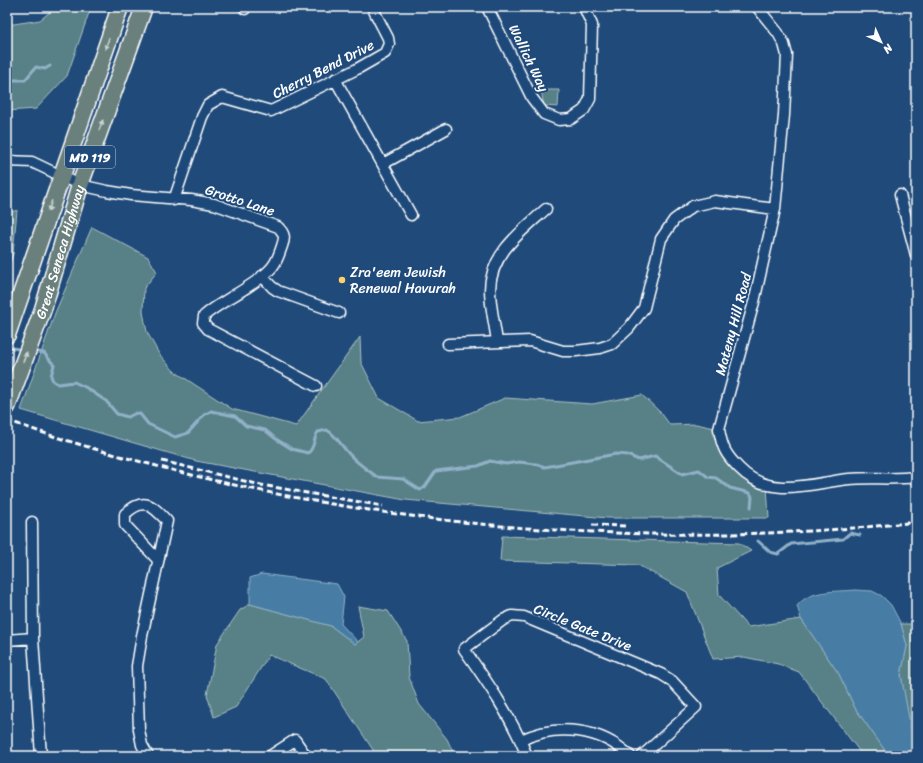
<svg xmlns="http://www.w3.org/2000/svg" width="923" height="763" font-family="Sriracha,sans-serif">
	<rect width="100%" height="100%" fill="#1f4a7a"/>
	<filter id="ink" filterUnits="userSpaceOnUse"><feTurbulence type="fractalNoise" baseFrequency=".025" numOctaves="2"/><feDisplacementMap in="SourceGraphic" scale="8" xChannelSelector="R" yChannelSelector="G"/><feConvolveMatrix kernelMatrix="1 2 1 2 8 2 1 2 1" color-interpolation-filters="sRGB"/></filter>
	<g filter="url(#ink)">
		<path fill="#598187" stroke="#acc0c3" d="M 56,7 L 91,7 L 67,76 L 36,109 L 7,111 L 7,25 L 40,20 Z
			M 541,90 L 559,90 L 558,107 L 544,106 Z
			M 17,210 L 13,254 L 7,272 L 7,214 Z
			M 92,227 L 148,257 L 157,272 L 144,288 L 143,312 L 147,332 L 159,354 L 174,371 L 232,409 L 296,426 L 360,337 L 361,362 L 379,398 L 418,421 L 460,417 L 505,398 L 592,404 L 642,395 L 662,414 L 670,425 L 696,424 L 719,429 L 727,455 L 767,486 L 769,518 L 608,518 L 405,500 L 196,461 L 21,410 L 55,313 Z
			M 502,536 L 739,543 L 751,551 L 717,568 L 719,595 L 748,627 L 801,619 L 839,674 L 855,708 L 889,756 L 863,756 L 799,672 L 778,664 L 744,657 L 713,659 L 687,592 L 638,565 L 500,561 Z
			M 250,604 L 331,626 L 355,644 L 364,637 L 358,606 L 388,611 L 407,641 L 409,677 L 419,704 L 447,739 L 455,756 L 377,756 L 326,679 L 269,655 L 236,707 L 214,717 L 207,695 L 217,644 L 240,610 Z
			M 901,624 L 916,624 L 916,749 L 911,731 L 901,675 L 907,646 Z"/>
		<path fill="#477da4" stroke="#91b1c8" d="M 262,574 L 337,584 L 344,597 L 341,624 L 358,642 L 355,644 L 331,626 L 250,604 L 250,578 Z
			M 855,590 L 872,591 L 882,596 L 891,605 L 901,624 L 907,646 L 901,675 L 916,756 L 889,756 L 855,708 L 839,674 L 801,619 L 797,606 C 810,589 836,592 855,590 Z"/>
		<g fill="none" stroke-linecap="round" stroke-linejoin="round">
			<path stroke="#91b1c8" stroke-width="3" d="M 7,80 L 25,80 L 36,67 L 45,69 L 50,66
				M 7,347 L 24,350
				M 33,351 L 44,353 L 54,365 L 51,376 L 53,381 L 58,384 L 74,382 L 85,387 L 106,401 L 117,414 L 128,417 L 136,413 L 140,414 L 148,424 L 175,437 L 188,433 L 204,415 L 211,411 L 235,416 L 246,426 L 265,430 L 276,439 L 292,449 L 308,453 C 315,448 313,439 318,432 L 327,430 C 337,436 342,447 350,455 C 357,463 368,470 377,477 L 403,479 L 420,490 L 425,487 L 436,471 L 478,466 L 490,461 L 506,464 L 519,462 L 536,464 L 545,467 L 616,454 L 627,455 L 639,460 L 655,456 L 682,474 L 699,470 L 708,477 L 716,478 L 730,488 L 750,493 L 752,497 L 751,507
				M 758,541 L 770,552 L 778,554 L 791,544 L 843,539 L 850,533 L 860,535"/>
			<g stroke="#fff" stroke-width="13">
				<path id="street" d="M 487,7 L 532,98 L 544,114 L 559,120 L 571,119 L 584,110 L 590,99 L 592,25 L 584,7
					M 757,7 L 778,33 L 784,44 L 787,55 L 784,115 L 775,209 L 754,302 L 719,429 C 722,448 726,455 739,468 C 770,500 811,483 849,479 C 871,477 894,480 916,477
					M 245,9 L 245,7
					M 335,79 L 411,215
					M 7,161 L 32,162 L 80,185 L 107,191 L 131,195 L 191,200 L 214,204 L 278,227 C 285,234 285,238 282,246 C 280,252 278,258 275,263 C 265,281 222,300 204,316 L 203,323 L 208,329 L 316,386
					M 383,164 L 446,129
					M 900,195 L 916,255
					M 174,200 L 202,117 L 208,105 L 222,97 L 271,111 L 357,69 L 385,53 L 389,44 L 388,38 L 372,7
					M 262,276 L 272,287 L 278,291 L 339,313
					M 497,342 C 495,325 490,307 490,290 C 490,254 522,231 546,209
					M 448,344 L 530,341 L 563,351 L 576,351 L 600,348 L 612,344 L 629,328 L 644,308 L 661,239 L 674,220 L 693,206 L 715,201 L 775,209
					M 33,638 L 41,756
					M 7,640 L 33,638 L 32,522
					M 521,740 C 557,723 601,728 630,756
					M 148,756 L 142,745 L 139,730 L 137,666 L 142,636 L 167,521 C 152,505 144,496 125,514 L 125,525 L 158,560
					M 270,756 L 295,740 L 306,756
					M 527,756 C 511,716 488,683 464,649 L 503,620 L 512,616 L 524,617 L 661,674 L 672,681 L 696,707 L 642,756"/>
			</g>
			<g stroke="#fff" stroke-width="19">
				<g id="primary">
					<path d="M 7,335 L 120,7"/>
					<path id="s1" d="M 7,407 L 43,309 L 80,185 L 144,7"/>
				</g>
			</g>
			<use href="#street" stroke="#1f4a7a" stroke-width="10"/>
			<use href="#primary" stroke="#6a807d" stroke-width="16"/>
			<path stroke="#fff" stroke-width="3" stroke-dasharray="6 3" stroke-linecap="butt" d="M 7,420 C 55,438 104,452 153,465 C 394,530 668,550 916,522
				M 162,461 L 261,485 L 383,506
				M 592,525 L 628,526"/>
		</g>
		<defs><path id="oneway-solid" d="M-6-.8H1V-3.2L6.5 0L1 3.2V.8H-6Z"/></defs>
		<g fill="#cbd3d2">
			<use href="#oneway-solid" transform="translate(107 44) rotate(109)"/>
			<use href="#oneway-solid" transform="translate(101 125) rotate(-70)"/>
			<use href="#oneway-solid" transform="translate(50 206) rotate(109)"/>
			<use href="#oneway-solid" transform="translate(25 357) rotate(-70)"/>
		</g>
	</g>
	<circle fill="#ffd166" stroke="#1f4a7a" stroke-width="1.5" cx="342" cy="280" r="4"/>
	<g text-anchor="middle" stroke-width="4" stroke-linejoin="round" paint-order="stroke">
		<rect fill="#1f4a7a" stroke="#bcc9d7" stroke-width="1" x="65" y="146" width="50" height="22" rx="3"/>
		<g font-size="13" font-weight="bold" fill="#fff">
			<text x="90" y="162">MD 119</text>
		</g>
		<g font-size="14" fill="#fff" stroke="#1f4a7a">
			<text transform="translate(529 58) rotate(64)" y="5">Wallich Way</text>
			<text transform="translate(323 69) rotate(-27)" y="5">Cherry Bend Drive</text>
			<text transform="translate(240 200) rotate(18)" y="5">Grotto Lane</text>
			<text dy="5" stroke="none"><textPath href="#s1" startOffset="164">Great Seneca Highway</textPath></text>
			<text transform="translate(733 324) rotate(-75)" y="5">Mateny Hill Road</text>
			<text transform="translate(583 627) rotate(22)" y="5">Circle Gate Drive</text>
		</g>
		<g font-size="14" fill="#fff" stroke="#1f4a7a" text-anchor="start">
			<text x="350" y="277">Zra'eem Jewish<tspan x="350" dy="16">Renewal Havurah</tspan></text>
		</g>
	</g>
	<rect width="923" height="763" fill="none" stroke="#1f4a7a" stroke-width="24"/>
	<rect x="12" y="12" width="899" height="739" fill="none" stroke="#fff" stroke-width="1.5" filter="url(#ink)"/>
	<g transform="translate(881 42) rotate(135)" stroke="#1f4a7a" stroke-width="3" paint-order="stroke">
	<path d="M0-3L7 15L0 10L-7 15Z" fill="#ffffff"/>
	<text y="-6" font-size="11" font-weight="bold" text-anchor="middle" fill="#ffffff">N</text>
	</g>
</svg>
